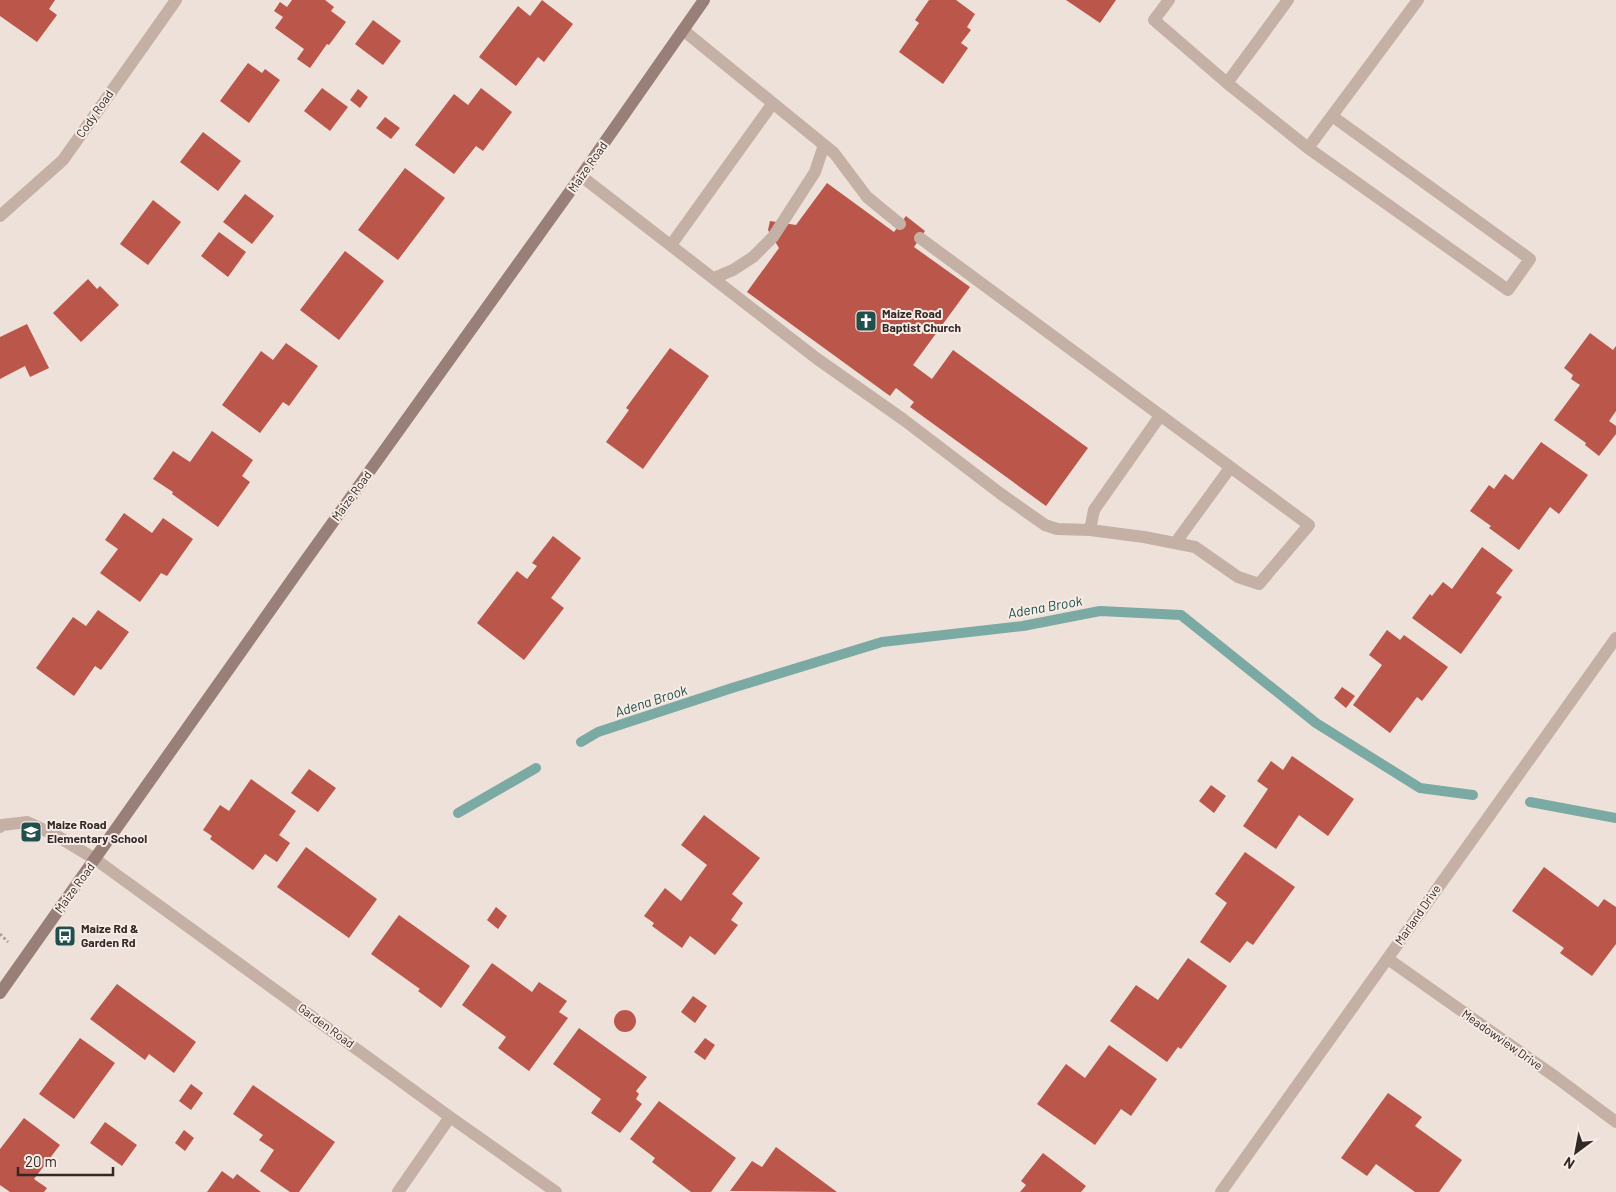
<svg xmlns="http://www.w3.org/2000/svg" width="1616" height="1192" font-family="Barlow,sans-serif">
	<rect width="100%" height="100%" fill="#eee1d9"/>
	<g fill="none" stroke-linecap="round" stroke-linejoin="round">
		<path stroke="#7ba9a4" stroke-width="10" d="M 581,742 L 598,732 L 732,688 L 882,642 L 1023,626 L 1100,611 L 1181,615 L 1316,723 L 1420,788 L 1473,795
			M 1530,802 L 1616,818
			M 458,813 L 536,768"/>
	</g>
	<path fill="#bb564b" d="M 0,0 L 55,0 L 49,9 L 57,15 L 37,42 L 0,16 Z
		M 292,0 L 325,0 L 334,7 L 331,11 L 346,22 L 329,45 L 327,44 L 310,68 L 297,59 L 304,49 L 275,28 L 283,17 L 274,11 L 280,2 L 287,7 Z
		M 542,0 L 573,24 L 544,62 L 538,57 L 516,86 L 479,57 L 518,6 L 530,16 Z
		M 929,0 L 956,0 L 975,14 L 967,27 L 971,30 L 961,43 L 968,48 L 943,84 L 899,52 L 919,23 L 915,20 Z
		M 1066,0 L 1116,0 L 1100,23 Z
		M 373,20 L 401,41 L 383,65 L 355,44 Z
		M 248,63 L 262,73 L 265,69 L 280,80 L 249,123 L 220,101 Z
		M 322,88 L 348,107 L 330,131 L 304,111 Z
		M 481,88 L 512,112 L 483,151 L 476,146 L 454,174 L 415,145 L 454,94 L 468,105 Z
		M 358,89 L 368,97 L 360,108 L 350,100 Z
		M 385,117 L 400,128 L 391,139 L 376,128 Z
		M 203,132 L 241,161 L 218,191 L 180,162 Z
		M 405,168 L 445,198 L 398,260 L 358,230 Z
		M 827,183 L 894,232 L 906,216 L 925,231 L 914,247 L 970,287 L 913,365 L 932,379 L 953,350 L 1088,448 L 1046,506 L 910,407 L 914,402 L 896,388 L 890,396 L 747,292 L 779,248 L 768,230 L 770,221 L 796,225 Z
		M 245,194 L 274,216 L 252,244 L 223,222 Z
		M 153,200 L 181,222 L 148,265 L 120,244 Z
		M 219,232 L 246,252 L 228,277 L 201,256 Z
		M 345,251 L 384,281 L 339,340 L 300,310 Z
		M 88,279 L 97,289 L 100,286 L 119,305 L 81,342 L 53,313 Z
		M 27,324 L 49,368 L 30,377 L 25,366 L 0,379 L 0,337 Z
		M 1590,333 L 1613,350 L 1616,346 L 1616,411 L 1609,421 L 1616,426 L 1616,434 L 1599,456 L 1585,445 L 1586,443 L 1554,420 L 1580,385 L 1571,379 L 1573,375 L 1564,368 Z
		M 286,343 L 318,366 L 289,406 L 283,402 L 260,433 L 222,405 L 261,351 L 273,360 Z
		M 670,348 L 709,376 L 643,469 L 606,442 L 629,410 L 626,408 Z
		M 212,431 L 253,460 L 242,476 L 250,482 L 218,527 L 172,494 L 173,492 L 153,479 L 173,451 L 190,462 Z
		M 1541,442 L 1588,475 L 1559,514 L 1550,507 L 1519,550 L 1489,528 L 1491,526 L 1470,511 L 1489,485 L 1494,489 L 1505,474 L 1513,480 Z
		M 124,513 L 152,533 L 163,518 L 193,539 L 167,576 L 161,573 L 140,602 L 100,573 L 118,549 L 105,540 Z
		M 553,536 L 581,558 L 551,598 L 564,608 L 524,660 L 477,623 L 517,571 L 527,579 L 537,566 L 532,563 Z
		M 1482,547 L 1513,570 L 1496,593 L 1502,597 L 1461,654 L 1412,618 L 1430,594 L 1432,596 L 1443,582 L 1452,589 Z
		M 98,610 L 129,632 L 101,670 L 95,666 L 74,696 L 36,668 L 73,617 L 86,626 Z
		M 1387,630 L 1400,640 L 1404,635 L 1448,667 L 1422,701 L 1417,697 L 1390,733 L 1353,705 L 1382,665 L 1369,655 Z
		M 1342,687 L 1355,696 L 1346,708 L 1334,698 Z
		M 1292,756 L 1354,799 L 1328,836 L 1299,815 L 1276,849 L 1243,826 L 1268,789 L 1257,781 L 1271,761 L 1283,770 Z
		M 309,769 L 336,788 L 318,812 L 291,793 Z
		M 251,779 L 296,811 L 279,835 L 290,843 L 277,862 L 265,854 L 253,870 L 210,839 L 212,836 L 203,830 L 220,805 L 229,811 Z
		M 1211,785 L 1226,796 L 1214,813 L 1199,801 Z
		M 704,815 L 760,858 L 732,894 L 743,903 L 731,920 L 738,925 L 715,955 L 690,936 L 682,948 L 652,926 L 654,923 L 644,916 L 665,888 L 681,901 L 707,865 L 681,845 Z
		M 306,847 L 377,899 L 349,938 L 277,887 Z
		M 1245,852 L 1295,887 L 1253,945 L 1247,941 L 1230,963 L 1200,942 L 1227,903 L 1215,894 Z
		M 1544,867 L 1598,907 L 1604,899 L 1616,907 L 1616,944 L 1592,976 L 1560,953 L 1564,948 L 1512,911 Z
		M 496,907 L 507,916 L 498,929 L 487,920 Z
		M 399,915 L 470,966 L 441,1008 L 418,991 L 420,989 L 371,954 Z
		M 1188,958 L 1227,986 L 1181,1049 L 1178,1047 L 1167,1062 L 1110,1021 L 1136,985 L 1158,1000 Z
		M 492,963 L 532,992 L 539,982 L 567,1001 L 559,1012 L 568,1018 L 529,1071 L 498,1048 L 506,1037 L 462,1005 Z
		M 117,984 L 196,1042 L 174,1073 L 149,1054 L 145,1060 L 90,1019 Z
		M 693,996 L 707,1006 L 695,1023 L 681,1012 Z
		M614 1021a11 11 0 1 1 22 0a11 11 0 1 1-22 0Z
		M 579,1028 L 647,1077 L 636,1091 L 639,1094 L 636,1099 L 642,1104 L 620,1133 L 591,1113 L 601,1099 L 553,1064 Z
		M 80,1038 L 115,1063 L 74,1119 L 39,1094 Z
		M 705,1038 L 715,1045 L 705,1060 L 694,1052 Z
		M 1109,1045 L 1157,1079 L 1131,1116 L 1121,1109 L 1095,1145 L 1037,1104 L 1066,1064 L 1085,1078 Z
		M 191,1084 L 203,1093 L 191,1110 L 179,1101 Z
		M 253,1085 L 335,1142 L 299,1192 L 290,1192 L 260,1171 L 274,1150 L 259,1140 L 263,1135 L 233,1114 Z
		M 1388,1093 L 1422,1117 L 1415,1126 L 1462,1160 L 1439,1192 L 1415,1192 L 1376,1164 L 1367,1176 L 1341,1158 Z
		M 659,1101 L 736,1158 L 711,1192 L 691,1192 L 652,1162 L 655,1158 L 630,1139 Z
		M 24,1118 L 60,1145 L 34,1179 L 47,1188 L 44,1192 L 10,1192 L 0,1185 L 0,1149 Z
		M 105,1122 L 137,1145 L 122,1166 L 90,1143 Z
		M 184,1130 L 194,1138 L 185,1151 L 175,1143 Z
		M 776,1147 L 837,1192 L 730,1191 L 752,1161 L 762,1167 Z
		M 1043,1153 L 1086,1186 L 1081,1192 L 1020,1192 L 1026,1185 L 1021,1181 Z
		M 222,1171 L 233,1179 L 237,1174 L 261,1192 L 207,1192 Z"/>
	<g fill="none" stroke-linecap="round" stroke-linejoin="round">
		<path stroke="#b19a91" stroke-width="3" stroke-dasharray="2.5 2.5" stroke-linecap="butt" d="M 0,934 L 8,942"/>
		<path stroke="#c5b0a6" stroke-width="12" d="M 1169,0 L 1154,20 L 1227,83 L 1308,148 L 1508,290 L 1530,259 L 1332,116
			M 683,30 L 834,153 L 867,197 L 900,224
			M 1227,83 L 1288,0
			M 1308,148 L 1418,0
			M 581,176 L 816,358 L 904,420 L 1001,494 L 1045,525 L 1057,529 L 1090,530 L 1144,537 L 1195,547 L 1238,577 L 1259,584 L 1309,525 L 920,238
			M 671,245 L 773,103
			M 714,278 L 733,270 L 753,257 L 773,237 L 815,172 L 824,145
			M 1090,530 L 1094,510 L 1160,416
			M 1176,542 L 1230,468
			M 0,827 L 2,825 L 27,822 L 57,836 L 95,859"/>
		<path stroke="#c5b0a6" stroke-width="12" d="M 0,216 L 63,160 L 176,0
			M 95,859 L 450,1117 L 556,1192
			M 1388,959 L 1557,1078 L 1616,1122
			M 398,1192 L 450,1117
			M 1221,1192 L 1616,638"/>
		<path stroke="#987f78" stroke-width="12" d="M 0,993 L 303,564 L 581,176 L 704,0"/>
	</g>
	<defs>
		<g id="church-square" transform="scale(1.125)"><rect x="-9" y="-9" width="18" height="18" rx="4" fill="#204f4c" stroke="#f7ece5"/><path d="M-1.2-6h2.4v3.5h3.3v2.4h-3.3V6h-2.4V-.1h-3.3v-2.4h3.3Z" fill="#fff"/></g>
		<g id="school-square" transform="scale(1.125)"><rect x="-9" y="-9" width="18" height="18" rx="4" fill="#204f4c" stroke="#f7ece5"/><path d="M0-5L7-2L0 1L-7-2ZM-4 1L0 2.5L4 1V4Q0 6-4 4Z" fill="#fff"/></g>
		<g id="bus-square" transform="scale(1.125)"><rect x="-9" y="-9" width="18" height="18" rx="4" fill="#204f4c" stroke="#f7ece5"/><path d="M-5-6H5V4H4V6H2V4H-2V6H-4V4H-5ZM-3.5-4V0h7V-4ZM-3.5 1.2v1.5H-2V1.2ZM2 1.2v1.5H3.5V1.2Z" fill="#fff"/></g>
	</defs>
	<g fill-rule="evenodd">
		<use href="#church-square" x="866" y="321"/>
		<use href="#school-square" x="31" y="832"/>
		<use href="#bus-square" x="65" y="936"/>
	</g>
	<g text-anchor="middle" stroke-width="4" stroke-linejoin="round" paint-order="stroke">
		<g font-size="12" fill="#322826" stroke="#f7ece5">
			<text transform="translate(95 114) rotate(-55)" y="4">Cody Road</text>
			<text transform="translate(588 167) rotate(-55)" y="4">Maize Road</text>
			<text transform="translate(352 496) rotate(-54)" y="4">Maize Road</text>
			<text transform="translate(75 888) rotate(-54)" y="4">Maize Road</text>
			<text transform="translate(1418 915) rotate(-55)" y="4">Marland Drive</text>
			<text transform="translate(326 1026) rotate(36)" y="4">Garden Road</text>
			<text transform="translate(1502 1040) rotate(35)" y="4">Meadowview Drive</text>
		</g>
		<g font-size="12" font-weight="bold" fill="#322826" stroke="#f7ece5" text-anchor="start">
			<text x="882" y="318">Maize Road<tspan x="882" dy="14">Baptist Church</tspan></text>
			<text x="47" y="829">Maize Road<tspan x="47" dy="14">Elementary School</tspan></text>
			<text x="81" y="933">Maize Rd &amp;<tspan x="81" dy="14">Garden Rd</tspan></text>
		</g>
		<g font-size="14" font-style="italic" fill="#204f4c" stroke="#f7ece5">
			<text transform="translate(1045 607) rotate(-10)" y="5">Adena Brook</text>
			<text transform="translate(651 701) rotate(-18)" y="5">Adena Brook</text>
		</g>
	</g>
	<g transform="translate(1576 1152) rotate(212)" stroke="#f7ece5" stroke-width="4" paint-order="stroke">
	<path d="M0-4L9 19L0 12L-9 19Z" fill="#322826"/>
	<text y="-8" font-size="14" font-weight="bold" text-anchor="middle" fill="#322826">N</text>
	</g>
	<path d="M18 1167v8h95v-8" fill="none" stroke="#322826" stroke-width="2.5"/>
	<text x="25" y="1167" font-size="15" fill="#322826" stroke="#f7ece5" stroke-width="4" paint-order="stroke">20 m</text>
</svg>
